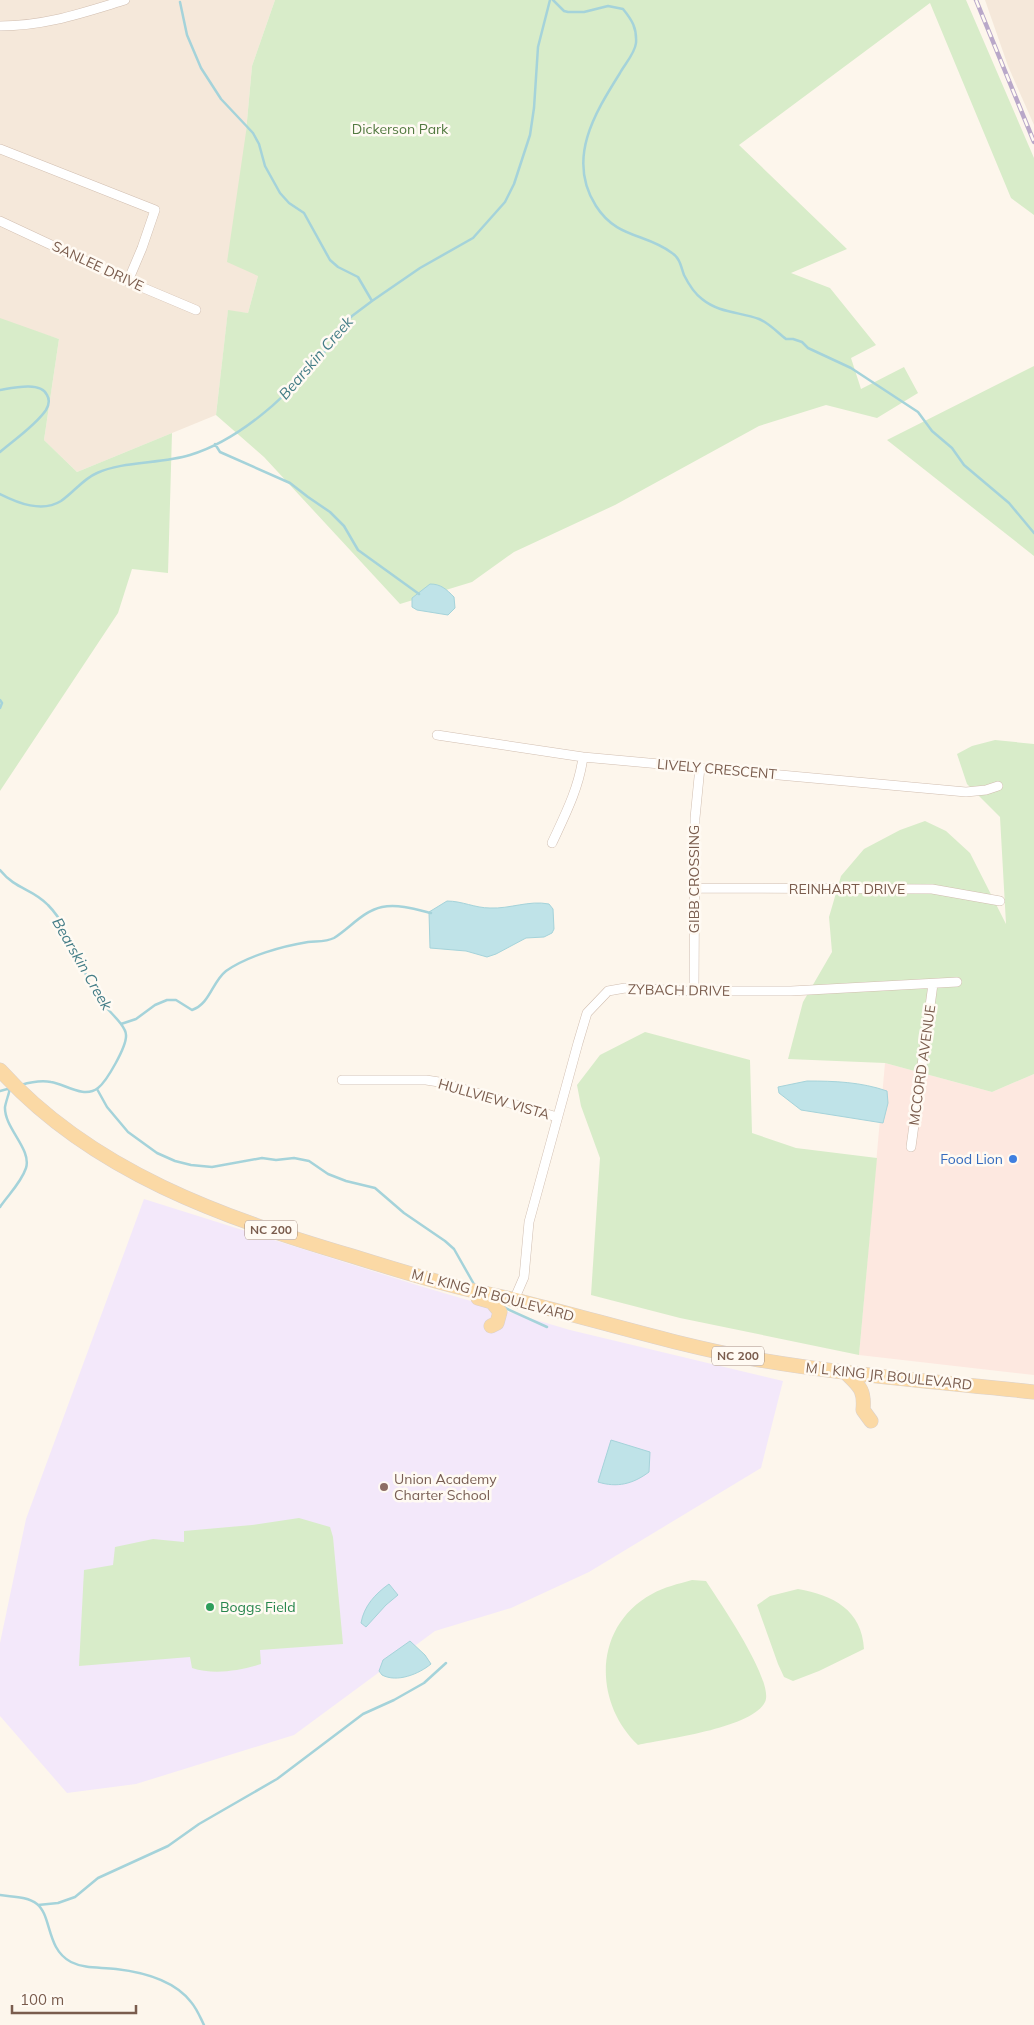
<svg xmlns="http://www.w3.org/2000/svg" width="1034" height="2025" font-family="Mulish,sans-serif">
	<rect width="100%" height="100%" fill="#fdf6ec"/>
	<path fill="#f5e8da" d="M 0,0 L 275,0 L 252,66 L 246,132 L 258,276 L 248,313 L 228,311 L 216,415 L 77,472 L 44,440 L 59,339 L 0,320 Z
		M 985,0 L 1034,0 L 1034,125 L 1008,66 Z"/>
	<path fill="#fde8e0" d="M 885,1063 L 992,1092 L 1034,1074 L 1034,1375 L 859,1355 Z"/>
	<path fill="#f3e8fa" d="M 144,1199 L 420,1286 L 570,1330 L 783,1381 L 761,1468 L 589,1572 L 511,1608 L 435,1631 L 294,1735 L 136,1784 L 67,1793 L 0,1716 L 0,1643 L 26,1519 Z"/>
	<path fill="#d8ecc9" d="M 275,0 L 966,0 L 1034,158 L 1034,215 L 1011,198 L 930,3 L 739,145 L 847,249 L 791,273 L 830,288 L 876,345 L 851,358 L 861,389 L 904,367 L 918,393 L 877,418 L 826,405 L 759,426 L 615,505 L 514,552 L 472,582 L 400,604 L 264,457 L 216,415 L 228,310 L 248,313 L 258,276 L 227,262 L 246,132 L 252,66 Z
		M 0,318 L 59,339 L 44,440 L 77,472 L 172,433 L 168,573 L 132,569 L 118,613 L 0,791 Z
		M 1034,366 L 1034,556 L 887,440 Z
		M 995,740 L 1034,744 L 1034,1074 L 992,1092 L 885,1063 L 788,1059 L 803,1002 L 832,952 L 829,917 L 841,876 L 864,849 L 900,830 L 925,821 L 946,831 L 970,853 L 1006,924 L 1000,817 L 967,784 L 957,754 L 972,746 Z
		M 645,1032 L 750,1060 L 752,1133 L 796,1148 L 877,1158 L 859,1355 L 680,1318 L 591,1295 L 600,1158 L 581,1106 L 577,1085 L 600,1055 Z
		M 299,1518 L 330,1527 L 333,1537 L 343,1644 L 260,1650 L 261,1664 C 240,1671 213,1675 192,1668 L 190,1657 L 79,1666 L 84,1570 L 113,1565 L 115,1547 L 153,1539 L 184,1542 L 184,1531 L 252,1525 Z
		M 692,1580 L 706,1581 C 719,1601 775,1682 765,1702 C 753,1728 666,1739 638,1745 C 593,1702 593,1626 652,1594 C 664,1587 678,1584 692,1580 Z
		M 798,1589 C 833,1595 862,1610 864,1649 L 819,1671 L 793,1681 L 784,1677 L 778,1664 L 757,1605 L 770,1596 Z"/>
	<path fill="#bfe3e8" stroke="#a5d3da" d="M 430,584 C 441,584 446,589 454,597 L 455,608 L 448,615 L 417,610 L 412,607 L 412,598 Z
		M 447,901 C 462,901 475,908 490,908 C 510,909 529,900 549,904 L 553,909 L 554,929 L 552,933 L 544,937 L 526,938 L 496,954 L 487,957 L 466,951 L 430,948 L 429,912 Z
		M 807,1081 C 835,1081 861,1082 887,1091 L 888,1103 L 883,1123 L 801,1110 L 779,1093 L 778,1087 Z
		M 611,1440 L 650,1452 L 649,1472 C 633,1484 617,1488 598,1482 Z
		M 389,1584 L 398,1595 L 386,1605 L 366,1627 L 361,1623 C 364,1606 375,1594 389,1584 Z
		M 410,1641 L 425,1655 L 431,1664 C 419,1674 397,1683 382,1675 L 379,1671 L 383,1660 Z"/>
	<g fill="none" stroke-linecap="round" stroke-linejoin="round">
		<path stroke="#a5d3da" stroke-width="2.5" d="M 553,0 L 564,11 L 568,12 L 584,12 L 608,6 L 623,9 C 632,20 637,28 636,43 C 635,53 625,64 620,73 C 595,113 566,159 596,206 C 617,239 646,233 672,253 C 680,258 681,267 684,275 C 689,285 694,293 702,299 C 719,313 740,312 759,319 C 769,323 778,333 786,339 L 793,339 L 802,342 L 808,348 L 851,368 L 918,412 L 932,431 L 952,448 L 964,465 L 1009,503 L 1034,533
			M 180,2 L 187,35 L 201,68 L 221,99 L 253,133 L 259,144 L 265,166 L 280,193 L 289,203 L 304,213 L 330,260 L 338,267 L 358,277 L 372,301
			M 0,390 C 12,388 41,381 47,395 C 50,400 49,405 46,410 C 35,426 15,439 0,452
			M 215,444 L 220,452 L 290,483 L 308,497 L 330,512 L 344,526 L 358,550 L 419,594
			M 0,494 C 18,503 42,513 61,501 C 74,492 83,479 97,473 C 123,461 161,464 190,455 C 247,438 303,381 338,335 L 337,330 L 352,316 L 372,301 L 420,268 L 473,238 L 505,202 L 514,184 L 530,135 L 534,108 L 538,47 L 550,0
			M 0,700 L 2,703 L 0,708
			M 0,870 C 16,890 32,888 48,905 C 72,929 80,971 99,999 C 106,1009 126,1025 126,1035 C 127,1046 107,1081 98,1088 C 84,1099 65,1084 51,1082 C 40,1080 31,1082 21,1085
			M 121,1024 L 136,1019 L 155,1005 L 167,1000 L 176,1000 L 192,1010 C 210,1004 212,982 226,971 C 247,956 283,946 308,942 C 317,941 326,942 334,938 C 350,928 363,911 382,907 C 398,904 415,909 431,913
			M 97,1089 L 107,1107 L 128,1132 L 157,1153 L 175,1161 L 191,1165 L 212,1167 L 262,1158 L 276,1160 L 294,1158 L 309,1161 L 328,1174 L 346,1181 L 375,1188 L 404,1213 L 445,1241 L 454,1249 L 475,1286
			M 0,1091 L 11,1088
			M 0,1207 C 8,1195 21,1183 26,1168 C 32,1149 4,1128 5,1107 C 6,1101 9,1094 10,1088
			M 503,1307 L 547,1327
			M 0,1895 C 12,1897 27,1896 37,1904 C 52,1916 46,1949 71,1962 C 85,1969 100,1967 116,1969 C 142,1972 174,1980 191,2002 C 197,2009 200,2017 204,2025
			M 38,1905 L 58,1903 L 75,1897 L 98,1878 L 168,1846 L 199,1824 L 277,1779 L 363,1714 L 394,1700 L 424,1683 L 446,1663"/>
		<g stroke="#d1beb0" stroke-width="10">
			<path id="minor" d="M 0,26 C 45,26 82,13 125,0
				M 0,149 L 155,210 L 142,248 L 128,281
				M 0,221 L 139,286 L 196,310
				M 437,735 L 583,757 L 966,792 L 986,790 L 998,786
				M 552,843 C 565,815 579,788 583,757
				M 693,888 L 932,889 L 1000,901
				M 694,991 L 695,818 L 700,767
				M 342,1080 L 426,1080 L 439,1082 L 557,1117
				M 911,1147 L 933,984
				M 514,1300 L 524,1277 L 529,1222 L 578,1043 L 587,1013 L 608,991 L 625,988 L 688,991 L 791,991 L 957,982"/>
		</g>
		<g stroke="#dad1cd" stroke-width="15">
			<path id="primary" d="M 0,1070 C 92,1172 224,1218 352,1256 C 387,1267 423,1278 458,1287 C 480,1293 502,1296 523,1302 C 600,1321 676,1345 754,1359 C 846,1375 941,1382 1034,1392
				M 478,1298 L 492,1302 L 500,1312 L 497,1323 L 491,1326
				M 845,1372 C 859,1386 865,1389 863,1410 L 871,1421"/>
		</g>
		<use href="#minor" stroke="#fff" stroke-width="9"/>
		<use href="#primary" stroke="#fbd9a5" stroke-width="14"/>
		<g stroke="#b9a8c9" stroke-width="4.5">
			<path id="rail" d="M 976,0 L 1034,142"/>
		</g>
		<use href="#rail" stroke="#fffaf3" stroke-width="2.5" stroke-dasharray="8" stroke-linecap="butt"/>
	</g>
	<circle fill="#3f7fe0" stroke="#fffaf3" stroke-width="2" cx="1013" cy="1159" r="5"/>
	<circle fill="#8d6e63" stroke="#fffaf3" stroke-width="2" cx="384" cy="1487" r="5"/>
	<circle fill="#2e9e5b" stroke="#fffaf3" stroke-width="2" cx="210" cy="1607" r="5"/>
	<g text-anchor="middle" stroke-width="5" stroke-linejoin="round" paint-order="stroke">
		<g fill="#fffaf3" stroke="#a28b7f" stroke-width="1">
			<rect x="245" y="1220.5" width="52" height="19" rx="4"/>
			<rect x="712" y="1346.5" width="52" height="19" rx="4"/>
		</g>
		<g font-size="12" font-weight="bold" fill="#7a5c4d">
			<text x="271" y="1234">NC 200</text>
			<text x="738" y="1360">NC 200</text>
		</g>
		<g font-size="14" fill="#537a41" stroke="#fffaf3">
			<text x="400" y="134">Dickerson Park</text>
		</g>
		<g font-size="14" fill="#7a5c4d" stroke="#fffaf3">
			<text transform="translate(98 266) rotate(25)" y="5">SANLEE DRIVE</text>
			<text transform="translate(717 769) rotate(5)" y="5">LIVELY CRESCENT</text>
			<text transform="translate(694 879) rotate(-90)" y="5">GIBB CROSSING</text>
			<text x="847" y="894">REINHART DRIVE</text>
			<text transform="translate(679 990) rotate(1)" y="5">ZYBACH DRIVE</text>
			<text transform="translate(922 1065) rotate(-82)" y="5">MCCORD AVENUE</text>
			<text transform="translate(494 1099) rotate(16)" y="5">HULLVIEW VISTA</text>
			<text transform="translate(493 1295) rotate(15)" y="5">M L KING JR BOULEVARD</text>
			<text transform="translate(889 1376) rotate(6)" y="5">M L KING JR BOULEVARD</text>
		</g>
		<g font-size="14" fill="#366cbe" stroke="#fffaf3" text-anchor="end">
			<text x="1003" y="1164">Food Lion</text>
		</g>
		<g font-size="14" fill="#785e54" stroke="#fffaf3" text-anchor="start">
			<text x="394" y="1484">Union Academy<tspan x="394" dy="16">Charter School</tspan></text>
		</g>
		<g font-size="14" fill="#27864d" stroke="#fffaf3" text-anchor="start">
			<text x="220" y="1612">Boggs Field</text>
		</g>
		<g font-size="15" font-style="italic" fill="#437c86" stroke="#fffaf3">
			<text transform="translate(316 358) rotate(-49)" y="5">Bearskin Creek</text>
			<text transform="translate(82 964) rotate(60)" y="5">Bearskin Creek</text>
		</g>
	</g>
	<path d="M12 2005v8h124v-8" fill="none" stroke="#7a5c4d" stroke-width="2.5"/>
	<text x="20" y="2005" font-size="15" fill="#7a5c4d" stroke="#fffaf3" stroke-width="4" paint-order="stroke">100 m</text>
</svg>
